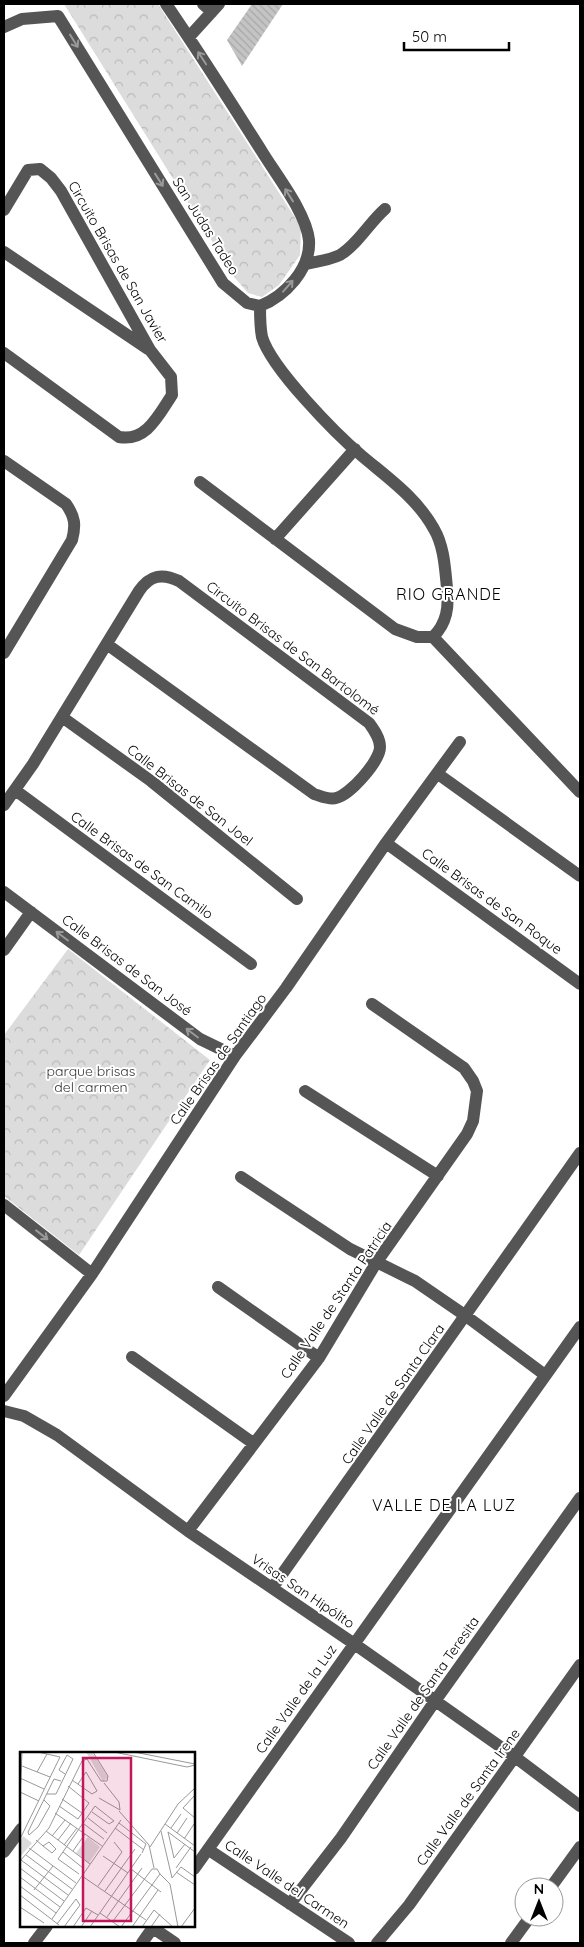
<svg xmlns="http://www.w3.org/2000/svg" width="584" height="1947" font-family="Quicksand,sans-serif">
	<defs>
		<pattern id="forest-crowns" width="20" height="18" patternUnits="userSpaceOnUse" patternTransform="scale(1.25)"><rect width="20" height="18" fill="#dcdcdc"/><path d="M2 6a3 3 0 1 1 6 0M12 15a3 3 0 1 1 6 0" fill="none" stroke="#bbb"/></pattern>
		<pattern id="building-back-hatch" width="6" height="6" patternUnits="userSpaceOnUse" patternTransform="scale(1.25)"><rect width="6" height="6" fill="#c4c4c4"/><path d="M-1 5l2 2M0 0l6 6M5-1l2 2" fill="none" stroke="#a7a7a7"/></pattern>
	</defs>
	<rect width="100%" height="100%" fill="#fff"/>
	<path fill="url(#forest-crowns)" d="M 64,4 L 158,4 L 301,227 L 300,255 L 279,285 L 262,297 L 248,293 L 235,278 Z
		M 68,949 L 210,1060 L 79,1255 L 4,1196 L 4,1035 Z"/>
	<path fill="url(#building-back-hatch)" d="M 252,4 L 283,4 L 242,66 L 227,40 Z"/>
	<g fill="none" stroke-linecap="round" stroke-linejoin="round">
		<path stroke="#555" stroke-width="12" d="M 203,4 L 212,12
			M 4,27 L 22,19 L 58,16 L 223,283 L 247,303 L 260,306 C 285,296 311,269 309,240 C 306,212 276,175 261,150 C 230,101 199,52 166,4
			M 189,37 L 219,4
			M 4,210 L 28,170 L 40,169 L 51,178 L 61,191 L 150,350 L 171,377 L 172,395 C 158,416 146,442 119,437 L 4,353
			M 4,252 L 148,349
			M 305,264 C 315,262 330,260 340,255 C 358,244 369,223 385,209
			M 4,461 L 66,504 C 75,517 76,525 72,540 L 4,653
			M 200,482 L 395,629 L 417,637 L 433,637 C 447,623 449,607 447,588 C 445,568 444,546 434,529 C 417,498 388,478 362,456 C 336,434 271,368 262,337 C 260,327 260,316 260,306
			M 275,539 L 355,449
			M 433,637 L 580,792
			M 62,717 L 151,781 L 297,899
			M 438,774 L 580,876
			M 15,790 L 251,964
			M 4,805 L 33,764 L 139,591 C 150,575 162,573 179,581 L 369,723 C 374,730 380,738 380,747 C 380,761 350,795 336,798 C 329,800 321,796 314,794 L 108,645
			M 386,843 L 580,984
			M 4,892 L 200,1039 L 235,1056
			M 4,950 L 31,912
			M 305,1091 L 438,1176
			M 241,1177 L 350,1249 L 415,1281 L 466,1316 L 545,1375
			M 4,1205 L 92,1274
			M 218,1287 L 319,1358
			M 132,1357 L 253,1443
			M 4,1396 L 92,1274 L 235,1056 L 286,988 L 386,843 L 460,742
			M 4,1411 L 24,1416 L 57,1435 L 188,1531 L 353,1643 L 515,1757 L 580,1806
			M 188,1531 L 319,1358 L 376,1263 L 467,1134 L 473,1121 L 477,1091 L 473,1081 L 464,1068 L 372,1004
			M 273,1587 L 580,1153
			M 209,1850 L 349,1943
			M 4,1852 L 21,1829
			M 194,1869 L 580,1327
			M 551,1887 L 580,1847
			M 290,1904 L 341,1838 L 435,1701 L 580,1498
			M 153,1928 L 175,1943
			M 34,1943 L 47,1926
			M 142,1943 L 154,1926
			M 377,1943 L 409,1905 L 580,1665
			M 511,1943 L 530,1917"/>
	</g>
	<defs><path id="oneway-shaft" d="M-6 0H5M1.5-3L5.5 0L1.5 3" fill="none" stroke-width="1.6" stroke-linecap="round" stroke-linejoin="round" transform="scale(1.25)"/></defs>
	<g stroke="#999">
		<use href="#oneway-shaft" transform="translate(74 41) rotate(58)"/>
		<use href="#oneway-shaft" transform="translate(202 58) rotate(-123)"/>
		<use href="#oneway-shaft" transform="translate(159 180) rotate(58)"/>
		<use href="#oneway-shaft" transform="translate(289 195) rotate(-122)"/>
		<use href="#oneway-shaft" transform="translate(288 286) rotate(-49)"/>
		<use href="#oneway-shaft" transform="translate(62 936) rotate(-143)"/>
		<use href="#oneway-shaft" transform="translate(192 1033) rotate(-143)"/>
		<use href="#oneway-shaft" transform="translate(42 1235) rotate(38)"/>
	</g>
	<g text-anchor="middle" stroke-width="4" stroke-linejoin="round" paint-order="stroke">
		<g font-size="14" fill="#000" stroke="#fff">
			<text transform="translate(206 226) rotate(58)" y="5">San Judas Tadeo</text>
			<text transform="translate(118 262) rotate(60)" y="5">Circuito Brisas de San Javier</text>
			<text transform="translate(293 648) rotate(37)" y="5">Circuito Brisas de San Bartolomé</text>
			<text transform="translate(190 795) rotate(38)" y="5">Calle Brisas de San Joel</text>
			<text transform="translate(142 865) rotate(36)" y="5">Calle Brisas de San Camilo</text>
			<text transform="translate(492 901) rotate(36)" y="5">Calle Brisas de San Roque</text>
			<text transform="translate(127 965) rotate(37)" y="5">Calle Brisas de San José</text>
			<text transform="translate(218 1059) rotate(-55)" y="5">Calle Brisas de Santiago</text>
			<text transform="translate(336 1300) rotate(-56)" y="5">Calle Valle de Stanta Patricia</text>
			<text transform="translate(393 1394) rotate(-55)" y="5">Calle Valle de Santa Clara</text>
			<text transform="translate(303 1591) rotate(34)" y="5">Vrisas San Hipólito</text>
			<text transform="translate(423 1693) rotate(-55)" y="5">Calle Valle de Santa Teresita</text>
			<text transform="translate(296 1699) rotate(-55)" y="5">Calle Valle de la Luz</text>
			<text transform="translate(468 1797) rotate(-54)" y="5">Calle Valle de Santa Irene</text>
			<text transform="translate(287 1884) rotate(34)" y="5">Calle Valle del Carmen</text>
		</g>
		<g font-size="14" fill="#333" stroke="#fff">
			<text x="91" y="1076">parque brisas<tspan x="91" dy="16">del carmen</tspan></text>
		</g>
		<g font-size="16" letter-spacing="1" fill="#000" stroke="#fff">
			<text x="449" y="600">RIO GRANDE</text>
			<text x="444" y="1511">VALLE DE LA LUZ</text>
		</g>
	</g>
	<g transform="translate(20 1752)">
		<rect width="175" height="175" fill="#fff"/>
		<path d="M 66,0 L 72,0 L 88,25 L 83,30 ZM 3,84 L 12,91 L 0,105 L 0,90 ZM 68,85 L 80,95 L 69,111 L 56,101 Z" fill="#dcdcdc"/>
		<path fill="none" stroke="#999" stroke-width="1" d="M 94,0 L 167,15 L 175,13M 114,0 L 175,12M 2,14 L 30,25M 17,20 L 27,2M 0,26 L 24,37M 52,28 L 72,42 L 77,39 L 66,20 L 58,32M 0,40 L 19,49M 27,42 L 36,42 L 53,7 L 47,3 L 39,18 L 45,22M 175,43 L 163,56 L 175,66M 79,46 L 100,58 L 99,50 L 84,31M 42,47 L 62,61M 0,48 L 2,0M 24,48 L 30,54 L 18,75 L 9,83 L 8,80 L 34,27 L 41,29M 39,54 L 58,67 L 69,51 L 48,34M 99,59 L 129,93 L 134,116M 35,61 L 82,94M 68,66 L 87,81M 99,71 L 126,92 L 122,101M 64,72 L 84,87M 145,72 L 175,94M 95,76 L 124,98M 151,76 L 161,62M 26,79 L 70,112M 141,79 L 152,126M 148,80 L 175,100M 148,80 L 154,106M 157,81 L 167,66M 32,84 L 45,68M 0,87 L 40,5 L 18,0M 164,87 L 174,72M 16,88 L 23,94 L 32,101 L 36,97 L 29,90 L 23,94M 38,88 L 51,71M 44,93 L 57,76M 130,95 L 158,52 L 175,36M 9,96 L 56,131M 53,99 L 65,82M 43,100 L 63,116M 6,103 L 52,137M 83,104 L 108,121M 154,106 L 165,92M 1,108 L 48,143M 0,109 L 29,76 L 62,9 L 67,7 L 81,29 L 87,29 L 88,24 L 73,0M 0,116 L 44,149M 156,116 L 171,95M 111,117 L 141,140M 156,120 L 175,133M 59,122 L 38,107 L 75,54 L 94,69 L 89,72 L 72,60M 62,124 L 126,168M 0,125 L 40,155M 152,126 L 161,115 L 175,125M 0,134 L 36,161M 78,134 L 102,100 L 94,90M 14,138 L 33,114M 85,139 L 115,97M 0,143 L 39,173M 0,155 L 24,171M 80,161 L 100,175M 87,165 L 122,116M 32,167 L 101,68M 93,169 L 132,117 L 137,117 L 140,122M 37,172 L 56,147 L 60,153 L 44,175M 53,175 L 66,156 L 78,163M 61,175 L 72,159M 70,175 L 121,102M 101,175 L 140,122 L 150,132 L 158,175M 112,175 L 138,138M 122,175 L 134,158 L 153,175M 131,175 L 140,162M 161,175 L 175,156"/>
		<path fill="#c2185b" fill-opacity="0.15" stroke="#c2185b" stroke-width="2.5" d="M 63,6 L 111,6 L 111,169 L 63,169 Z"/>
		<rect width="175" height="175" fill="none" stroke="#000" stroke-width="2.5"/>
	</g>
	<rect width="584" height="1947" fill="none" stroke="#000000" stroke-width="10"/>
	<g transform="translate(539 1902)"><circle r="24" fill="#ffffff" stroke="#999999"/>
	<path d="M0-4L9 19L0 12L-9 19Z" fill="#000000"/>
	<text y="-8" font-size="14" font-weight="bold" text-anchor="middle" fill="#000000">N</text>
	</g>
	<path d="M404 42v8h105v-8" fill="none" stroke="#000000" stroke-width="2.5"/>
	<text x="412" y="42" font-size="15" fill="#000000" stroke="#ffffff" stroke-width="4" paint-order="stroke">50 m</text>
</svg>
